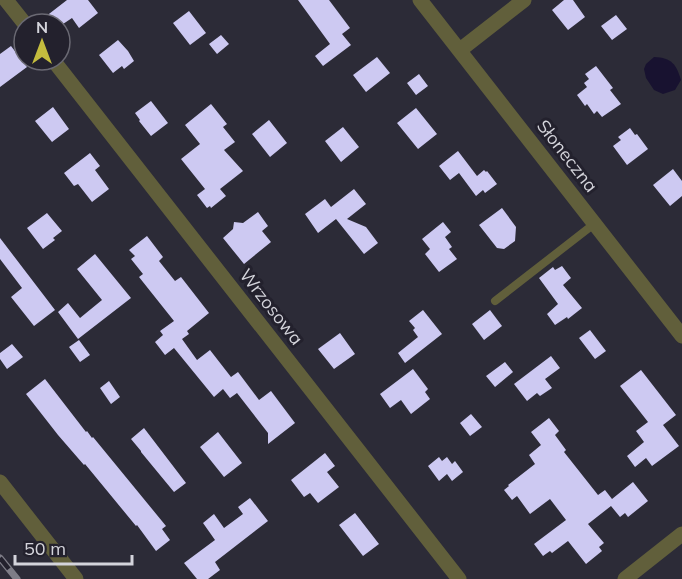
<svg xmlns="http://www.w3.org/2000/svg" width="682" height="579" font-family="Mulish,sans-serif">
	<rect width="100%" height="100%" fill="#2c2b37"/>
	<path fill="#181230" d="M 654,57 C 672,58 676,64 681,80 L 675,90 L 663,94 L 654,90 L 646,78 L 644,69 L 646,64 Z"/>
	<path fill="#cdc9f2" d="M 67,0 L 88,0 L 98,13 L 79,28 L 72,18 L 63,24 L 36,24 Z
		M 298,0 L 329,0 L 350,28 L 342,34 L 351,45 L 323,66 L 315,56 L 330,44 Z
		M 564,0 L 573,0 L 585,17 L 568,30 L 552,10 Z
		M 189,11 L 206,33 L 190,45 L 173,23 Z
		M 616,15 L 627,29 L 612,40 L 601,26 Z
		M 221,35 L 229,44 L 217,54 L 209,44 Z
		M 118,40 L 128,51 L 134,61 L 124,69 L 122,66 L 113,73 L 99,55 Z
		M 11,46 L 27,67 L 0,87 L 0,54 Z
		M 377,57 L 390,73 L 366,92 L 353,75 Z
		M 596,66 L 613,88 L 610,90 L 621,104 L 602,117 L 597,111 L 594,114 L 587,104 L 585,106 L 577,95 L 587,87 L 584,83 L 589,79 L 585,74 Z
		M 419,74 L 428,86 L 416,95 L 407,83 Z
		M 151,101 L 168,123 L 151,136 L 139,121 L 140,120 L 135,113 Z
		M 211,104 L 227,124 L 223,127 L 235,142 L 224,150 L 243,171 L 220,189 L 226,196 L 211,208 L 210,206 L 207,208 L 197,195 L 205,189 L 181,159 L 200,144 L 185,125 Z
		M 53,107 L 69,129 L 52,142 L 35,121 Z
		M 416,108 L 437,134 L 418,149 L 397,123 Z
		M 269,120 L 287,143 L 270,157 L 252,134 Z
		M 343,127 L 359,147 L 341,162 L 325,141 Z
		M 630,128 L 635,135 L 637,134 L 648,149 L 627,165 L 613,146 L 621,140 L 618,137 Z
		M 458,151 L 477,176 L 484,170 L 486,172 L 487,171 L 497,184 L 485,193 L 483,190 L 476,196 L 459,173 L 450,180 L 439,166 Z
		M 90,153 L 100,166 L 95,170 L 109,189 L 92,202 L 78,184 L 74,186 L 64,173 Z
		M 673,169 L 682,181 L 682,196 L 670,206 L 653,185 Z
		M 354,189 L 366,204 L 347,219 L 366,227 L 378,243 L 364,254 L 336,219 L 318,233 L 305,214 L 325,199 L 331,207 Z
		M 502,208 L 516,227 L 515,241 L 504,249 L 497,248 L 479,225 Z
		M 258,212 L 268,226 L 262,231 L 271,242 L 244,264 L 223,238 L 233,229 L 234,222 L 243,223 Z
		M 47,213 L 62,231 L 53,238 L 55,240 L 43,249 L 27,228 Z
		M 443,222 L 451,232 L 445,237 L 452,247 L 449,249 L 457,259 L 439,272 L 425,254 L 430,249 L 422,239 Z
		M 147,236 L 163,257 L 159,261 L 175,281 L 181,277 L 209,313 L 187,331 L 189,334 L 182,339 L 197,360 L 210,350 L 231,377 L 238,372 L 259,400 L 271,391 L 295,423 L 268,444 L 268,433 L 237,393 L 230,398 L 223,389 L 214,397 L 174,348 L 165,355 L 155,342 L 163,335 L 160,331 L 174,321 L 139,277 L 143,274 L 131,259 L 135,256 L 129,250 Z
		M 0,238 L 55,310 L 34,326 L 11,297 L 22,288 L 0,259 Z
		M 95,254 L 131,298 L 78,339 L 58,312 L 68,303 L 80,318 L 102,300 L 77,269 Z
		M 562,266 L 571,278 L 563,285 L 582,308 L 568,319 L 567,317 L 555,325 L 547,314 L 558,304 L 539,278 L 553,267 L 555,270 Z
		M 423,310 L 442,334 L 405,363 L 398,353 L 418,337 L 413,330 L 415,328 L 409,321 Z
		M 490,310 L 502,326 L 484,340 L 472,324 Z
		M 590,330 L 606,351 L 595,359 L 579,338 Z
		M 340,333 L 355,354 L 334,369 L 318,349 Z
		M 79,340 L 90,355 L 80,362 L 69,347 Z
		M 12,344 L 23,357 L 7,369 L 0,359 L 0,353 Z
		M 551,356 L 560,368 L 545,379 L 552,388 L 540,396 L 537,393 L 527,401 L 514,384 Z
		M 505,362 L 513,372 L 495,387 L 486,376 Z
		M 413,369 L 428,389 L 425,392 L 430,399 L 411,414 L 401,400 L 390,408 L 380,394 Z
		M 641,370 L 676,415 L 663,425 L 679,446 L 652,466 L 646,458 L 635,467 L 627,456 L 644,442 L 636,431 L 648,422 L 620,386 Z
		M 45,379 L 86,432 L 87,431 L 92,438 L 93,437 L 166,526 L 162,529 L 170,540 L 156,551 L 137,525 L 136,526 L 85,464 L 84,465 L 58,435 L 26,394 Z
		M 109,381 L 120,397 L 111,404 L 100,388 Z
		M 471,414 L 482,427 L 470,436 L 460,423 Z
		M 549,418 L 559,431 L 555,435 L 566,450 L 564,452 L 598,495 L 605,490 L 612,499 L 633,482 L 648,501 L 628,517 L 625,513 L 620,517 L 611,506 L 588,524 L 604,543 L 599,547 L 602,551 L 586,564 L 568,541 L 552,553 L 550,551 L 543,556 L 534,544 L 566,520 L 550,499 L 530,514 L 517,496 L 512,500 L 504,490 L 509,486 L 508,485 L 535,464 L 529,455 L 541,445 L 531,432 Z
		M 144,428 L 186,483 L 174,492 L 141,452 L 141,451 L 131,439 Z
		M 218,432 L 242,463 L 224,477 L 200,447 Z
		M 325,453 L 335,466 L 327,472 L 339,487 L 318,503 L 310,493 L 304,497 L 291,480 Z
		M 439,457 L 442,461 L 447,457 L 452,464 L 455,461 L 463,472 L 452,481 L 447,474 L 439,481 L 428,466 Z
		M 250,498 L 268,521 L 215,562 L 220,570 L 208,579 L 197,579 L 184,563 L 215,540 L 203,523 L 214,514 L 224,528 L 243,514 L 238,507 Z
		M 355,513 L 379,544 L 363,556 L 339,525 Z"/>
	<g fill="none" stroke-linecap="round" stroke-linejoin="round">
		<path stroke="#615f3b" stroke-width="8" d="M 495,301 L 594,224"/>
		<path stroke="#615f3b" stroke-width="15" d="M 6,0 L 25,24
			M 420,0 L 682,336
			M 460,50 L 524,0
			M 53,60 L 459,579
			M 0,482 L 76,579
			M 625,579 L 682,534"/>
		<g stroke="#7e7d87" stroke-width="7">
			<path id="rail" d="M 0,558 L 17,579"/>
		</g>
		<use href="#rail" stroke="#23212d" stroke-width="4.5" stroke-dasharray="14" stroke-linecap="butt"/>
	</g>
	<g text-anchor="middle" stroke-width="6" stroke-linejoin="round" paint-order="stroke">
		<g font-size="18" fill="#d4d4db" stroke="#23212d">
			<text transform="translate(567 156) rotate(52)" y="6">Słoneczna</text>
			<text transform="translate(271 307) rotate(52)" y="6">Wrzosowa</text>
		</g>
	</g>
	<g transform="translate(42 42)"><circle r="28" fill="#23212d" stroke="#6a6973" stroke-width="1.5"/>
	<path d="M0-4.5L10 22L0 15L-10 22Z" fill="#c4bc3e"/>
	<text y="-9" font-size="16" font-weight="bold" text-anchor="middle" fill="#d4d4db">N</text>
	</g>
	<path d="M15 555v9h117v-9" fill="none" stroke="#d4d4db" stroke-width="3"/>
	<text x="24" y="555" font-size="18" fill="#d4d4db" stroke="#23212d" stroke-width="4.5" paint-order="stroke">50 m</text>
</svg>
